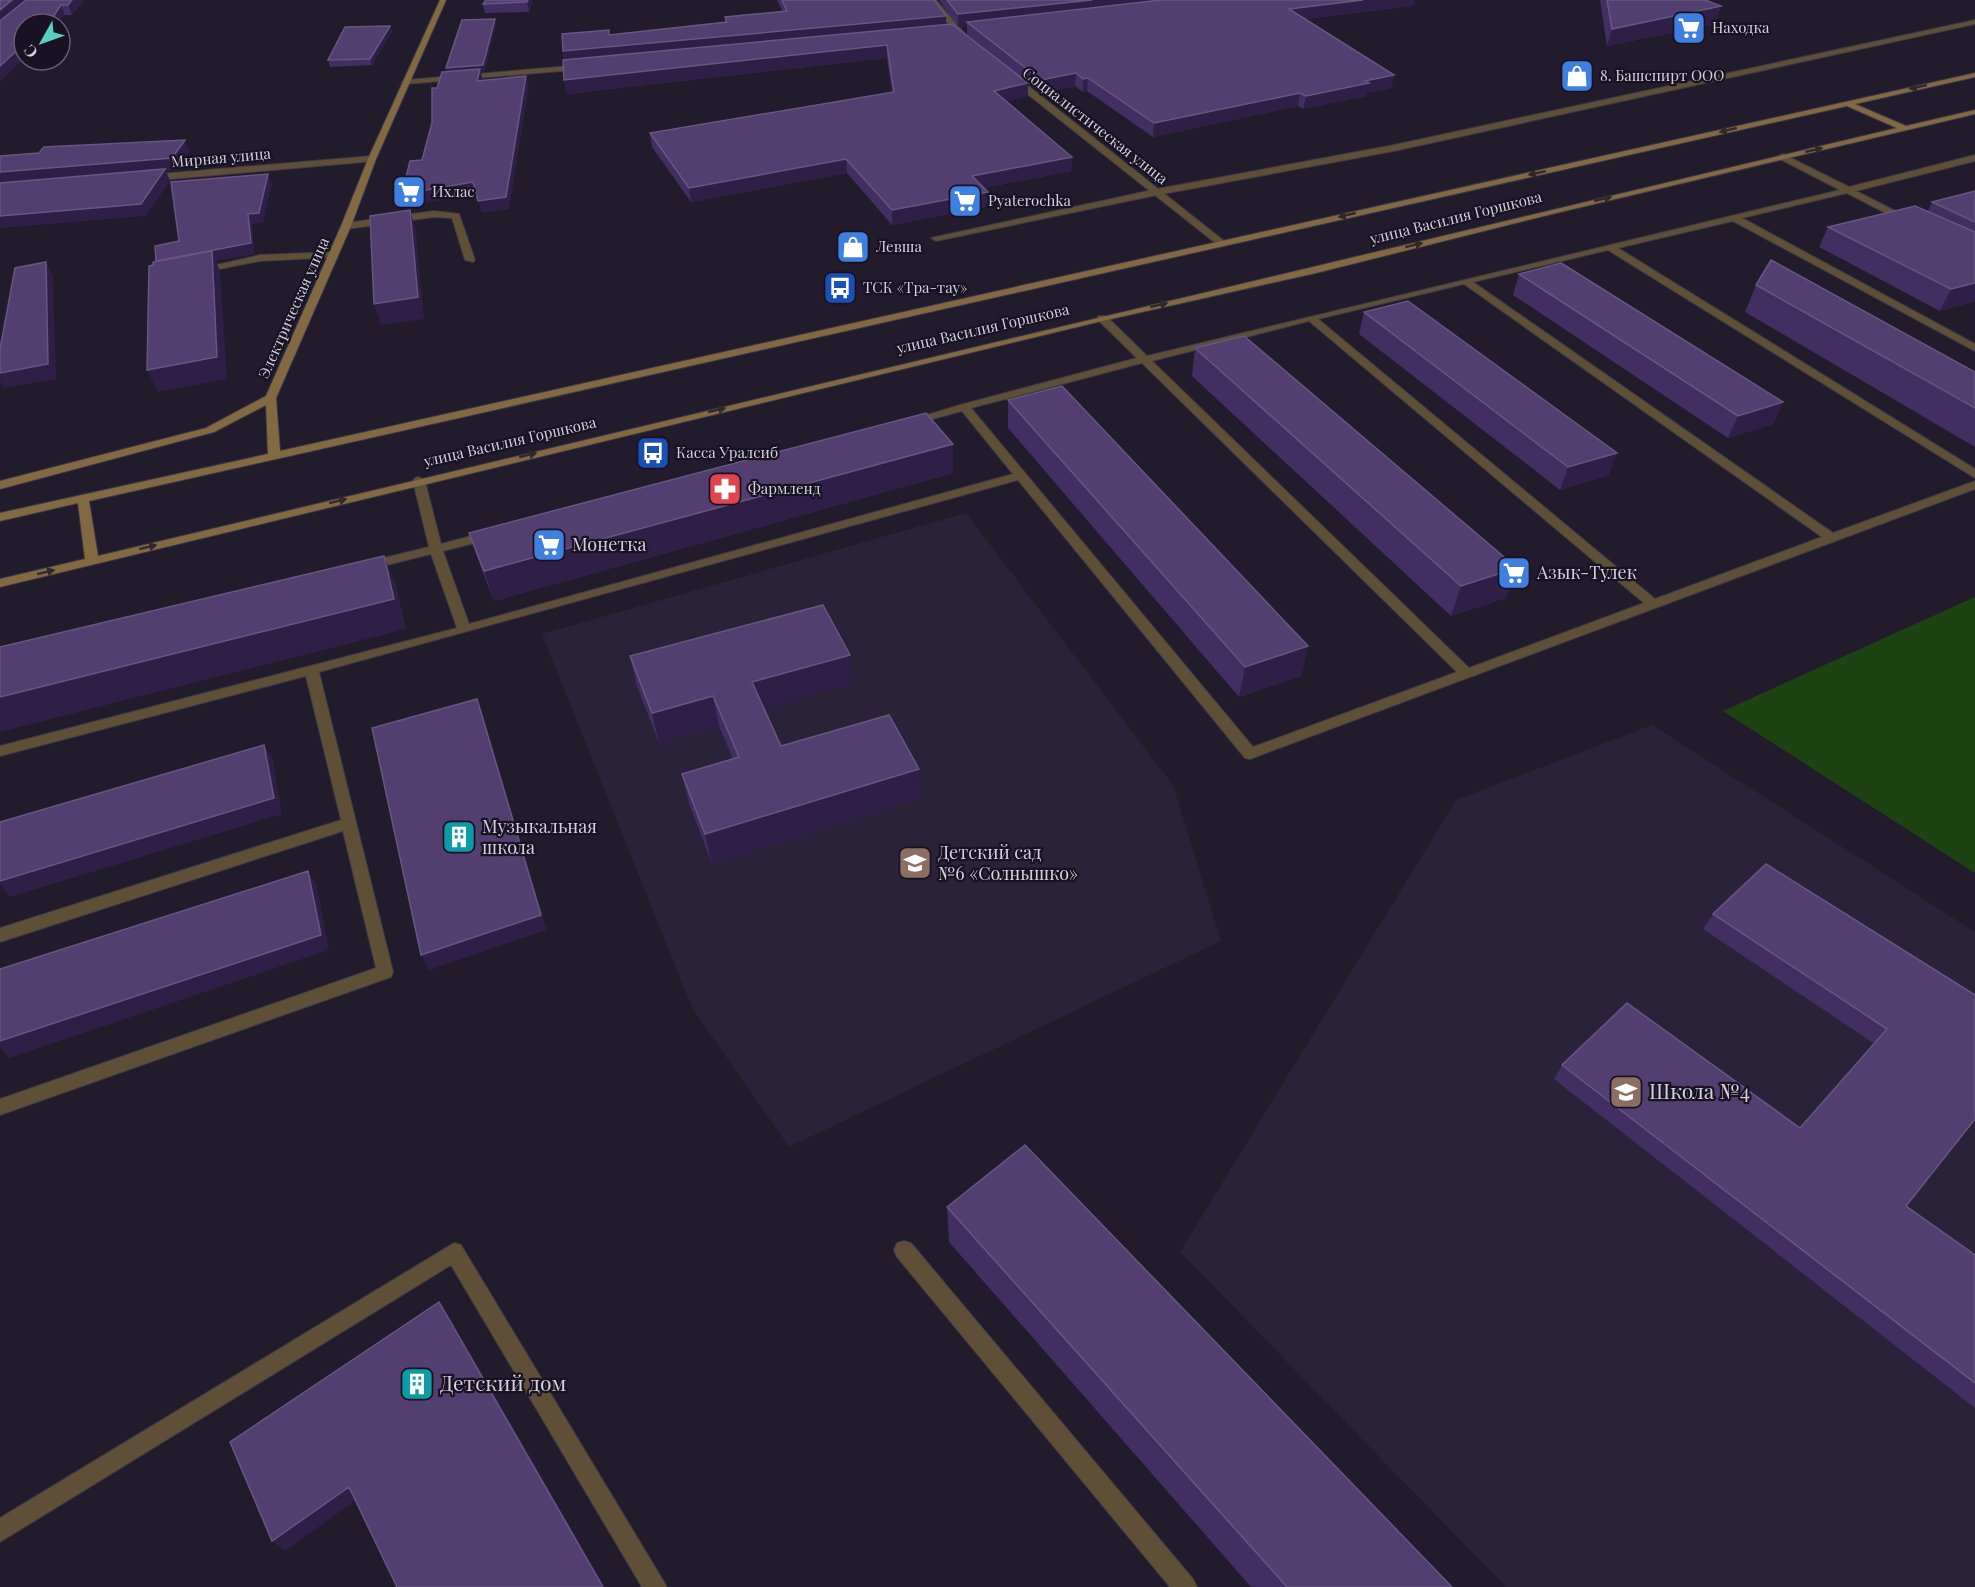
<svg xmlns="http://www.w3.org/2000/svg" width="1975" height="1587" font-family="'Playfair Display',serif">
	<rect width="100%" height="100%" fill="#211b2c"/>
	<path fill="#2a2238" d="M 966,513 L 1173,785 L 1221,941 L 789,1147 L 692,1008 L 542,634 Z
		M 1652,725 L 1975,932 L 1975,1587 L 1506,1587 L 1180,1252 L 1456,800 Z"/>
	<path fill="#1e4313" d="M 1975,597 L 1975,873 L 1723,711 Z"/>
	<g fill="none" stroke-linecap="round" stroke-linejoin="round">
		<g stroke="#3d3848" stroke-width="2">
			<path id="lane" d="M 1975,20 L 1975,24 L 1394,151 L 1157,195 L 936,241 L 931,238 L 1157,189 L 1394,145 Z
				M 1783,154 L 1849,187 L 1975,155 L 1975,161 L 1856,191 L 1909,218 L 1909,222 L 1903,222 L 1847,193 L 1742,218 L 1975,344 L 1975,351 L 1733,221 L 1618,248 L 1975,469 L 1975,478 L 1608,250 L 1473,282 L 1833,533 L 1975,481 L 1975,489 L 1250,759 L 1245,758 L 1018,480 L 319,672 L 393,972 L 391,977 L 0,1115 L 0,1099 L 376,968 L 343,831 L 0,942 L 0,928 L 341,820 L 306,676 L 0,756 L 0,746 L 457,628 L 431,554 L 367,570 L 361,566 L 363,563 L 429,547 L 413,481 L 415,478 L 419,477 L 425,481 L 441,544 L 490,531 L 496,535 L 494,538 L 443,551 L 469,624 L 1013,474 L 962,411 L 910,425 L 904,422 L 960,405 L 1137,358 L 1098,320 L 1098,316 L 1106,316 L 1147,356 L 1840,190 L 1780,159 L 1780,155 ZM 1464,284 L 1822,537 L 1655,599 L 1318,319 ZM 1309,321 L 1644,603 L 1469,668 L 1152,361 ZM 1142,363 L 1457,672 L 1253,747 L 971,408 Z
				M 434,211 L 459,214 L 475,260 L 473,262 L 465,260 L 452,218 L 434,217 L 346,229 L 341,226 L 346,223 Z
				M 334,252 L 337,253 L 337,257 L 260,261 L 199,273 L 194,270 L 260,255 Z
				M 904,1241 L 911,1243 L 1193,1579 L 1197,1587 L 1170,1587 L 897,1257 L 894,1250 L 897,1243 Z
				M 454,1243 L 461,1245 L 667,1587 L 642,1587 L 451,1265 L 0,1542 L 0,1518 Z"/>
		</g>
		<g stroke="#3d3848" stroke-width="2">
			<path id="street" d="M 929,0 L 936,0 L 966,35 L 966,39 L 960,39 Z
				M 582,65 L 585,65 L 585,69 L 406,84 L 402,82 L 406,80 Z
				M 1011,77 L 1017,77 L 1224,241 L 1224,245 L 1218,245 L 1011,81 Z
				M 372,156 L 376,159 L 375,161 L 148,181 L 144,178 L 148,175 Z"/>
		</g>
		<g stroke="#3d3848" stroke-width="2">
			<path id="secondary" d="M 440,0 L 446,0 L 376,159 L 351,226 L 276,398 L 280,451 L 1975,73 L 1975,77 L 1855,104 L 1906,126 L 1975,110 L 1975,114 L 1552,214 L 1316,273 L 1102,321 L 0,587 L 0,579 L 85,559 L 78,503 L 0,521 L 0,513 L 268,454 L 266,405 L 214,432 L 0,489 L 0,481 L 206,428 L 266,396 L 341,226 L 368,159 ZM 1847,106 L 1897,128 L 98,556 L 89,501 Z"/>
		</g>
		<use href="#lane" fill="#5e4f36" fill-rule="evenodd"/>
		<use href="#street" fill="#5e4f36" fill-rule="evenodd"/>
		<use href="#secondary" fill="#826941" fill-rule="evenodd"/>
	</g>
	<path fill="#432e62" d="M 0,0 L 84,0 L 72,15 L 65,15 L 24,24 L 24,58 L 0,81 Z
		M 533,0 L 529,12 L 485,13 L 483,4 Z
		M 777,0 L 934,0 L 946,16 L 946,24 L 967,35 L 967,26 L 958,27 L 939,0 L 1414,0 L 1413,6 L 1305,19 L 1394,75 L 1391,88 L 1367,93 L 1366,96 L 1303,109 L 1298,106 L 1153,137 L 1087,91 L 1083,92 L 1075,86 L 1041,93 L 1028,83 L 1028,96 L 1006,101 L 1072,157 L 1071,171 L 984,188 L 988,206 L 892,225 L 847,173 L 691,202 L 652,147 L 650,133 L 892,92 L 887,58 L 567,94 L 564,80 L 564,60 L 563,51 L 609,35 L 725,22 L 725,17 L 783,12 Z
		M 1600,0 L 1705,0 L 1721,6 L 1715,24 L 1607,46 Z
		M 390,26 L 392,32 L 372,65 L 330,67 L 328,60 Z
		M 1975,191 L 1975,301 L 1940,311 L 1819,247 L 1828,227 L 1928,211 L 1932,202 Z
		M 1519,274 L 1783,402 L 1773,424 L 1728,438 L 1513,295 Z
		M 1756,285 L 1975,372 L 1975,447 L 1745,312 Z
		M 1364,312 L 1609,475 L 1560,490 L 1359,334 Z
		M 1195,348 L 1517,568 L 1506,598 L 1451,616 L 1192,376 Z
		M 1008,400 L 1308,646 L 1301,676 L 1239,697 L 1008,428 Z
		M 953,473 L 494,601 L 479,562 L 469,533 Z
		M 630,656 L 853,684 L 764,709 L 781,746 L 920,799 L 712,864 L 689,803 L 682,774 L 733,759 L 719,726 L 659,743 L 637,686 Z
		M 1713,914 L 1975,995 L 1906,1206 L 1975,1255 L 1975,1408 L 1554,1079 L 1562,1065 L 1800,1128 L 1875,1044 L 1703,929 Z
		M 947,1207 L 1452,1587 L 1251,1587 L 949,1242 Z"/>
	<path fill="#2f1f47" d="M 12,0 L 27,0 L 0,23 L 0,10 Z
		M 72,0 L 84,0 L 72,15 L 68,5 Z
		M 528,0 L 533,0 L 529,12 L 527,2 Z
		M 1092,0 L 1202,0 L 967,22 L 967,26 L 958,27 L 958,14 Z
		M 1363,0 L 1414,0 L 1413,6 L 1287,21 L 1289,9 Z
		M 61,5 L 65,15 L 59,24 L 46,24 Z
		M 1721,6 L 1715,24 L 1607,46 L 1612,29 Z
		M 946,16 L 946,28 L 565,64 L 563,51 Z
		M 495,19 L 496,25 L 485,71 L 480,71 L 483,80 L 480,92 L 448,74 L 446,68 Z
		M 390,26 L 392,32 L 372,65 L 370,59 Z
		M 24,44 L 24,58 L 0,81 L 0,66 Z
		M 887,45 L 887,58 L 567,94 L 564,80 Z
		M 1076,73 L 1075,86 L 1041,93 L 1041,80 Z
		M 1394,75 L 1391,88 L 1367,93 L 1366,96 L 1303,109 L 1306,96 L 1365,81 Z
		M 526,76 L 529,87 L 509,209 L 482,213 L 478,201 Z
		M 1088,78 L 1087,91 L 1083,92 L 1083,79 Z
		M 1028,83 L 1028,96 L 994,104 L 994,91 Z
		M 1300,93 L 1298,106 L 1153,137 L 1154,123 Z
		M 185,140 L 189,152 L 177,170 L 166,171 L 170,181 L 146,216 L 0,228 L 0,172 Z
		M 1072,157 L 1071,171 L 972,190 L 972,176 Z
		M 846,159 L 847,173 L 691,202 L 689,188 Z
		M 268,174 L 272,184 L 263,223 L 252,224 L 255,254 L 216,261 L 220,271 L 227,379 L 158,392 L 147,370 L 156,262 L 248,214 Z
		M 473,182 L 476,194 L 406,206 L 402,194 Z
		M 988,192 L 988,206 L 892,225 L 892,210 Z
		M 410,210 L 416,231 L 424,319 L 381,325 L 374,304 Z
		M 46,262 L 53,276 L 56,379 L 4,388 L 0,381 L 0,373 Z
		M 1975,283 L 1975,301 L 1940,311 L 1951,289 Z
		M 1783,402 L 1773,424 L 1728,438 L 1738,416 Z
		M 953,444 L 953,473 L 494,601 L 484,571 Z
		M 1617,453 L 1609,475 L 1560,490 L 1568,467 Z
		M 384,556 L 396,585 L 406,629 L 0,732 L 0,697 Z
		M 1517,568 L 1506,598 L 1451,616 L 1461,586 Z
		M 1308,646 L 1301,676 L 1239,697 L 1245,667 Z
		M 850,655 L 853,684 L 757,712 L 752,682 Z
		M 713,696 L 719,726 L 659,743 L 652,713 Z
		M 477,699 L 483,715 L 547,930 L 429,970 L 421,955 Z
		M 264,745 L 273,760 L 282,814 L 10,897 L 0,884 L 0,881 Z
		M 919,769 L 920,799 L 712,864 L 705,834 Z
		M 308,871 L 317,886 L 329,950 L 9,1058 L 0,1048 L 0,1041 Z
		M 439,1302 L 448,1314 L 605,1587 L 603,1587 Z
		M 349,1487 L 360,1497 L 285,1551 L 272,1541 Z"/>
	<path fill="#523f6f" stroke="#665680" stroke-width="1.5" d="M 0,0 L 12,0 L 0,10 Z
		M 26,0 L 72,0 L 68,5 L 61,5 L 53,17 L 46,24 L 24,24 L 24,44 L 0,66 L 0,21 Z
		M 486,0 L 528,0 L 527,2 L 483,4 Z
		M 782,0 L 934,0 L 946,16 L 563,51 L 562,34 L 609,30 L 609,35 L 727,22 L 725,17 L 787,11 Z
		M 947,0 L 1092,0 L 958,14 Z
		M 1161,0 L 1363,0 L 1289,9 L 1394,75 L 1365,81 L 1369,83 L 1306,96 L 1300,93 L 1154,123 L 1088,78 L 1083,79 L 1076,73 L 1041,80 L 967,22 Z
		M 1607,0 L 1705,0 L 1721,6 L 1612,29 Z
		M 495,19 L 483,65 L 446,68 L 462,20 Z
		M 952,24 L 1028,83 L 994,91 L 1072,157 L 972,176 L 988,192 L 892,210 L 846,159 L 689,188 L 650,133 L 894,92 L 887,45 L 564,80 L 563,60 Z
		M 390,26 L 370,59 L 328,60 L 345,27 Z
		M 480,69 L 477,81 L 526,76 L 506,197 L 478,201 L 473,182 L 402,194 L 410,161 L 422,160 L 432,123 L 432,88 L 437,88 L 442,72 Z
		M 185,140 L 172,158 L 0,172 L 0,156 L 39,153 L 44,147 Z
		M 165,169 L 141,204 L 0,216 L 0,183 Z
		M 268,174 L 259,213 L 248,214 L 251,243 L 156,261 L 155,246 L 179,241 L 171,182 Z
		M 1975,191 L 1975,222 L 1932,202 Z
		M 1915,206 L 1975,232 L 1975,283 L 1951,289 L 1828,227 Z
		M 410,210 L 418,297 L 374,304 L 370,216 Z
		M 212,251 L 217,357 L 147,370 L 149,266 L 153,265 L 153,262 Z
		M 1771,260 L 1975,372 L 1975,408 L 1756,285 Z
		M 46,262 L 48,364 L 0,373 L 0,349 L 15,268 Z
		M 1561,263 L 1783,402 L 1738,416 L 1519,274 Z
		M 1408,301 L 1617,453 L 1568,467 L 1364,312 Z
		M 1244,336 L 1517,568 L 1461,586 L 1195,348 Z
		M 1062,386 L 1308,646 L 1245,667 L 1008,400 Z
		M 926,413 L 953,444 L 484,571 L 469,533 Z
		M 384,556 L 394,599 L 0,697 L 0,647 Z
		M 823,605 L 850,655 L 752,682 L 781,746 L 889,715 L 919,769 L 705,834 L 682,774 L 739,757 L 713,696 L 652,713 L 630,656 Z
		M 477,699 L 541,915 L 421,955 L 372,728 Z
		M 264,745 L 274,798 L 0,881 L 0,822 Z
		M 1766,864 L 1975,995 L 1975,1119 L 1906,1206 L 1975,1255 L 1975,1383 L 1562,1065 L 1627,1003 L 1800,1128 L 1887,1029 L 1713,914 Z
		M 308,871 L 321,935 L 0,1041 L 0,969 Z
		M 1025,1145 L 1452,1587 L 1287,1587 L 947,1207 Z
		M 439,1302 L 603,1587 L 397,1587 L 349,1487 L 272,1541 L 230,1442 Z"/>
	<defs><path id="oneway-solid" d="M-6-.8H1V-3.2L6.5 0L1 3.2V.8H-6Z" transform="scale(1.5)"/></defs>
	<g fill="#32282a">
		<use href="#oneway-solid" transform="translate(1918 87) rotate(168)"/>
		<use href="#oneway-solid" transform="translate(1728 130) rotate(167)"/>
		<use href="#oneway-solid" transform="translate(1814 150) rotate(-13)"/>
		<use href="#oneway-solid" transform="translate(1537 173) rotate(168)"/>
		<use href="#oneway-solid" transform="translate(1603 199) rotate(-13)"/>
		<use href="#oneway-solid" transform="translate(1347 215) rotate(167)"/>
		<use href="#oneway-solid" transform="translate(1414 245) rotate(-14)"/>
		<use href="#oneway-solid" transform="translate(1159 305) rotate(-13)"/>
		<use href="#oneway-solid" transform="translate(717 410) rotate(-13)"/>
		<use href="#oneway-solid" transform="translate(528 455) rotate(-13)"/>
		<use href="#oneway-solid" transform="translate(338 501) rotate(-14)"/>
		<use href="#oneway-solid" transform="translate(148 547) rotate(-14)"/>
		<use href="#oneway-solid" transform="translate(46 572) rotate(-14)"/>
	</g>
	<defs>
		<g id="supermarket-square" transform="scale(1.725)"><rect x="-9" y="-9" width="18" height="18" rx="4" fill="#3f7fe0" stroke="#181222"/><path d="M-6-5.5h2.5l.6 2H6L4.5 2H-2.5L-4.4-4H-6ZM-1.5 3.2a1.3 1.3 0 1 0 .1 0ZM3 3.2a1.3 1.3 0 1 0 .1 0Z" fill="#fff"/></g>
		<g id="shop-square" transform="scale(1.725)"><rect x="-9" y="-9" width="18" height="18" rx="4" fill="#3f7fe0" stroke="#181222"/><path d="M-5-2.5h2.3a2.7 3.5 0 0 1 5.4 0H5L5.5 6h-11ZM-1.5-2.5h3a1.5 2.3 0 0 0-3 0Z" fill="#fff"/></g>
		<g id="bus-square" transform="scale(1.725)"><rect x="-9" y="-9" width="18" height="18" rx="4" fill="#1a4fb4" stroke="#181222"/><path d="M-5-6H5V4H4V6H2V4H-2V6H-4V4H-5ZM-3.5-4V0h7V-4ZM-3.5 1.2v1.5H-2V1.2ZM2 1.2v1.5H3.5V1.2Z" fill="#fff"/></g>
		<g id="pharmacy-square" transform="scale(1.725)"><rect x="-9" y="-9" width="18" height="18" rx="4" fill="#e0444e" stroke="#181222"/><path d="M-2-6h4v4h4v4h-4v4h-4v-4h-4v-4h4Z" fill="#fff"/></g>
		<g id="building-square" transform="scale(1.725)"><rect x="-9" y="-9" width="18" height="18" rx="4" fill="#0f9aa8" stroke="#181222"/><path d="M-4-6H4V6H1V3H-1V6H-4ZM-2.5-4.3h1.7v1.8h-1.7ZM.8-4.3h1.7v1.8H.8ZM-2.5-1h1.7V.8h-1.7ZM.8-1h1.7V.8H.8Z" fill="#fff"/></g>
		<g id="school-square" transform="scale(1.725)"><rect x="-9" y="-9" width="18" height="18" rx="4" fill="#8d6e63" stroke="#181222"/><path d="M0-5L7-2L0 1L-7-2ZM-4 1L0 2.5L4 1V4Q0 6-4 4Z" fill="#fff"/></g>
	</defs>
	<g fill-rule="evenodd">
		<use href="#supermarket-square" x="1689" y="28"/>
		<use href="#shop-square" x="1577" y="76"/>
		<use href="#supermarket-square" x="409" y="192"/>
		<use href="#supermarket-square" x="965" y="201"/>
		<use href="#shop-square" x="853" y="247"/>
		<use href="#bus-square" x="840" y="288"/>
		<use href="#bus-square" x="653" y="453"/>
		<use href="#pharmacy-square" x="725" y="489"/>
		<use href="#supermarket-square" x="549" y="545"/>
		<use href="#supermarket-square" x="1514" y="573"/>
		<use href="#building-square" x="459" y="837"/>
		<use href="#school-square" x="915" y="863"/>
		<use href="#school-square" x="1626" y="1092"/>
		<use href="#building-square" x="417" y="1384"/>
	</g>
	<g text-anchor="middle" stroke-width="4.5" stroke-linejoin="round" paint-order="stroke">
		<g font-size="15" fill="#d3cfdb" stroke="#181222" text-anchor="start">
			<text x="1712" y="33">Находка</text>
			<text x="1600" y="81">8. Башспирт ООО</text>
			<text x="432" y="197">Ихлас</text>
			<text x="988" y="206">Pyaterochka</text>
			<text x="876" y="252">Левша</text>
			<text x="863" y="293">ТСК «Тра-тау»</text>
			<text x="676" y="458">Касса Уралсиб</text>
			<text x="748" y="494">Фармленд</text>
		</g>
		<g font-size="15" fill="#d3cfdb" stroke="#181222">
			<text transform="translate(1095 126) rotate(38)" y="5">Социалистическая улица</text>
			<text transform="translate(221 158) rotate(-5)" y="5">Мирная улица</text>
			<text transform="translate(1456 218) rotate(-14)" y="5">улица Василия Горшкова</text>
			<text transform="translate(294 308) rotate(-66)" y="5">Электрическая улица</text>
			<text transform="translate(983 329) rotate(-13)" y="5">улица Василия Горшкова</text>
			<text transform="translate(510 442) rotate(-13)" y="5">улица Василия Горшкова</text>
		</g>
		<g font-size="18" fill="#d3cfdb" stroke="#181222" text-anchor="start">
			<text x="572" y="551">Монетка</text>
			<text x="1537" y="579">Азык-Тулек</text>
			<text x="482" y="833">Музыкальная<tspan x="482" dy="21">школа</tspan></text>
			<text x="938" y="859">Детский сад<tspan x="938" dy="21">№6 «Солнышко»</tspan></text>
		</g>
		<g font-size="21" fill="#d3cfdb" stroke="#181222" text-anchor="start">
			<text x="1649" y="1099">Школа №4</text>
			<text x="440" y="1391">Детский дом</text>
		</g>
	</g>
	<g transform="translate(42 42) rotate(230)"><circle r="28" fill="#181222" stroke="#635e6c" stroke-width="1.5"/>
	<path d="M0-4.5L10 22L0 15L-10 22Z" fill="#56cec4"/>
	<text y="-9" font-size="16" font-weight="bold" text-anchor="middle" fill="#d3cfdb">С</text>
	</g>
</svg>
